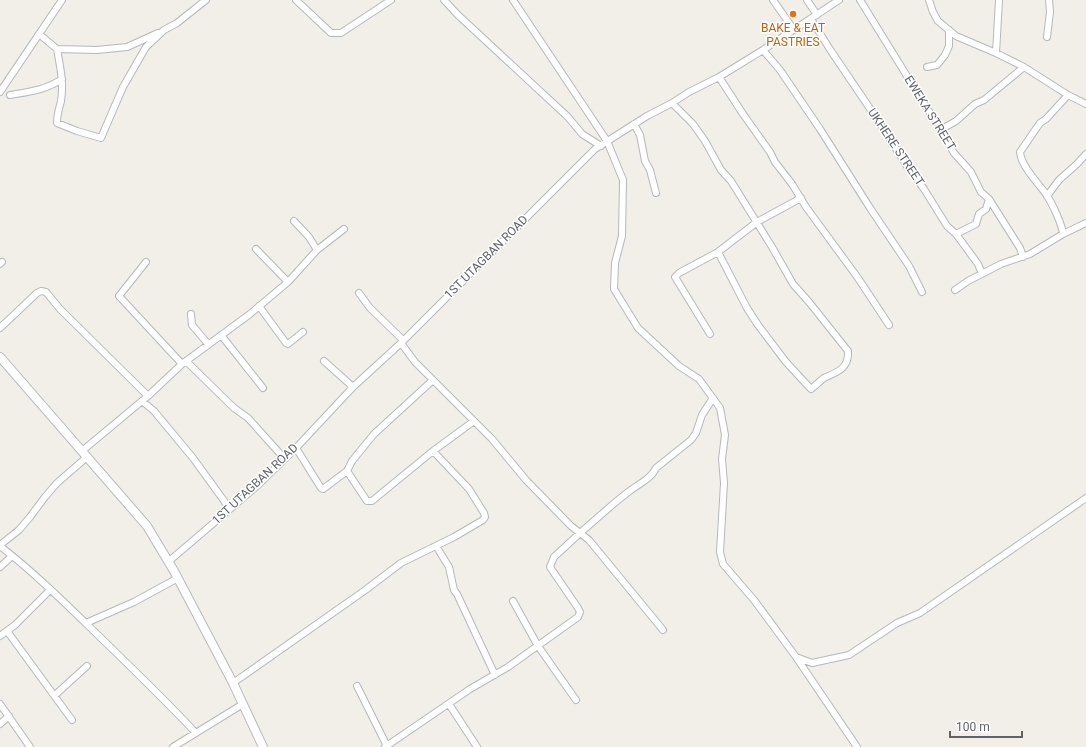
<svg xmlns="http://www.w3.org/2000/svg" width="1086" height="747" font-family="Roboto,sans-serif">
	<rect width="100%" height="100%" fill="#f1efe8"/>
	<g fill="none" stroke-linecap="round" stroke-linejoin="round">
		<g stroke="#b5b8bc" stroke-width="8">
			<path id="minor" d="M 296,0 L 331,33 L 341,33 L 391,0
				M 444,0 L 458,15 L 568,117 L 582,134 L 601,146
				M 513,0 L 607,141 L 623,180 L 622,236 L 615,263 L 614,289 L 638,328 L 679,366 L 699,379 L 720,408 L 725,435 L 722,459 L 724,483 L 720,552 L 723,564 L 754,600 L 796,657 L 812,663 L 849,655 L 897,623 L 920,613 L 1086,498
				M 773,0 L 794,30
				M 807,0 L 817,15
				M 860,0 L 928,110 L 942,129 L 945,138 L 954,153 L 971,172 L 981,192 L 989,199 L 1020,248 L 1023,257
				M 929,0 L 933,12 L 938,21 L 956,36 L 996,53 L 1024,67 L 1068,95 L 1086,104
				M 811,19 L 831,51 L 875,116 L 907,166 L 924,189 L 947,226 L 956,234 L 978,264 L 982,274
				M 39,34 L 57,49 C 60,66 64,83 61,101 C 59,109 57,114 57,123 L 77,131 L 101,138 L 123,87 L 146,47 L 164,30 L 177,23 L 206,0
				M 1047,37 L 1050,12 L 1049,0
				M 57,49 L 97,50 L 127,47 L 158,33
				M 763,50 L 780,70 L 820,129 L 870,208 L 909,266 L 922,292
				M 996,53 L 999,0
				M 927,67 L 937,65 L 945,55 L 949,46 L 949,30
				M 719,77 L 743,114 L 770,152 L 775,162 L 792,184 L 806,207 L 858,278 L 889,325
				M 0,92 L 62,0
				M 10,95 C 28,92 46,90 62,79
				M 672,103 L 693,124 L 705,141 L 721,170 L 731,181 L 772,247 L 793,284 L 809,302 L 848,351 C 849,369 837,372 824,378 C 820,381 815,386 811,389 L 786,362 L 758,325 L 747,308 L 718,252
				M 634,124 L 640,135 L 645,161 L 650,170 L 656,193
				M 942,129 L 956,121 L 975,104 L 984,100 L 1024,67
				M 1047,196 L 1059,180 L 1077,164 L 1086,154
				M 294,221 L 309,237 L 317,250
				M 956,234 L 976,224 L 979,214 L 986,209 L 989,199
				M 1063,234 C 1062,224 1052,203 1046,194 C 1038,183 1021,166 1020,152 L 1040,123 L 1046,119 L 1068,95
				M 256,249 L 288,282
				M 146,262 L 119,296 L 182,364
				M 0,264 L 2,262
				M 955,290 L 968,281 L 1001,264 L 1030,254 L 1063,234 L 1086,223
				M 359,293 L 370,308 L 403,340
				M 259,306 L 286,343 L 288,344 L 303,332
				M 191,314 L 192,325 L 208,344
				M 0,328 L 37,293 L 41,291 L 46,292 L 60,309 L 148,396
				M 710,334 L 675,277 L 679,273 L 718,252 L 757,222 L 801,198
				M 221,335 L 263,388
				M 401,343 L 415,362 L 492,439 L 526,480 L 571,526 L 580,533 C 597,519 613,503 631,490 C 640,483 651,479 656,468 L 691,440 L 696,433 L 702,415 L 713,398
				M 186,361 L 234,408 L 248,418 L 284,458
				M 324,361 L 353,387
				M 142,401 L 154,411 L 193,458 L 230,509
				M 296,448 L 321,488 L 323,489 L 347,471 L 352,461 L 374,434 L 433,380
				M 82,451 L 148,396 L 182,364 L 250,314 L 288,282 L 317,250 L 344,229
				M 347,471 L 367,501 L 372,501 L 433,451 L 474,421
				M 0,545 L 19,530 L 30,517 L 45,497 L 57,483 L 87,457
				M 0,546 C 36,574 69,607 101,638 C 133,669 165,700 196,733
				M 436,546 L 449,567 L 454,590 L 457,594 L 495,675
				M 168,562 L 257,486 L 296,448 L 353,387 L 401,343 L 595,149 L 647,116 L 672,103 L 689,92 L 719,77 L 763,50 L 839,0
				M 0,567 L 12,556
				M 513,601 L 538,646 L 576,700
				M 86,623 L 134,602 L 178,578
				M 7,631 L 72,720
				M 0,636 L 15,625 L 50,590
				M 796,657 L 857,747
				M 233,683 L 364,591 L 401,563 L 454,537 L 483,520 L 485,517 L 484,513 L 469,489 L 433,451
				M 357,686 L 387,746
				M 55,695 L 87,666
				M 0,704 L 30,747
				M 449,704 L 477,747
				M 0,724 L 9,716
				M 173,747 L 243,704
				M 385,747 L 470,689 L 508,667 L 578,617 L 580,612 L 578,608 L 550,567 L 554,557 L 580,533 L 589,540 L 663,630"/>
		</g>
		<g stroke="#b6babf" stroke-width="10">
			<path id="secondary" d="M 0,357 L 147,526 L 174,571 L 233,683 L 263,747"/>
		</g>
		<use href="#minor" stroke="#fff" stroke-width="6"/>
		<use href="#secondary" stroke="#fff" stroke-width="8"/>
	</g>
	<circle fill="#e8710a" stroke="#fff" stroke-width="1.5" cx="793" cy="14" r="4"/>
	<g text-anchor="middle" stroke-width="3" stroke-linejoin="round" paint-order="stroke">
		<g font-size="12" fill="#c56008" stroke="#fff">
			<text x="793" y="32">BAKE &amp; EAT<tspan x="793" dy="14">PASTRIES</tspan></text>
		</g>
		<g font-size="12" fill="#5f6368" stroke="#fff">
			<text transform="translate(930 113) rotate(58)" y="4">EWEKA STREET</text>
			<text transform="translate(896 147) rotate(56)" y="4">UKHERE STREET</text>
			<text transform="translate(486 257) rotate(-45)" y="4">1ST UTAGBAN ROAD</text>
			<text transform="translate(255 484) rotate(-43)" y="4">1ST UTAGBAN ROAD</text>
		</g>
	</g>
	<path d="M950 731v6h72v-6" fill="none" stroke="#5f6368" stroke-width="2"/>
	<text x="956" y="731" font-size="12" fill="#5f6368" stroke="#ffffff" stroke-width="3" paint-order="stroke">100 m</text>
</svg>
